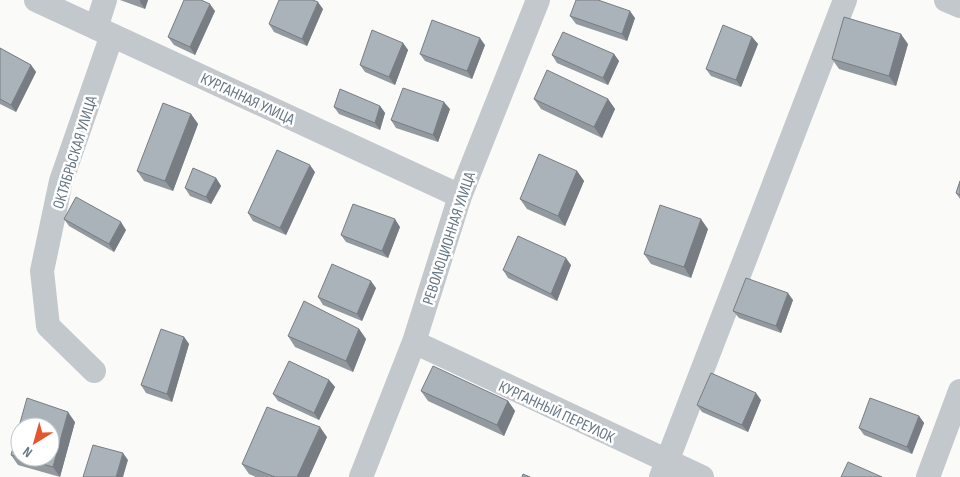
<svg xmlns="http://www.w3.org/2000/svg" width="960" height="477" font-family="'Sofia Sans Condensed',sans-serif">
	<rect width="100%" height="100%" fill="#fafaf8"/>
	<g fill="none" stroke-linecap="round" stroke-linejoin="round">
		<path stroke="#c3c8cc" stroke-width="24" d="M 36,0 L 460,196
			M 946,0 L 960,6
			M 96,28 L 105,0
			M 414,342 L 702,477
			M 94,371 L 48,326 L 42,271 L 61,181 L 112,35
			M 361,477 L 414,342 L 460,196 L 538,0
			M 661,477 L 845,0
			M 928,477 L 960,391"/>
	</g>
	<path fill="#929a9f" d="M 120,0 L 148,0 L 145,9 Z
		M 323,9 L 307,46 L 274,32 L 269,24 Z
		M 215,11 L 195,55 L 174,45 L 168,37 Z
		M 570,16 L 635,18 L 627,41 L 576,24 Z
		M 752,37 L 758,44 L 741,87 L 711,76 L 706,69 Z
		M 403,43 L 408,50 L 395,85 L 365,72 L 360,65 Z
		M 908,44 L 896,86 L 839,69 L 832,59 Z
		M 485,45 L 472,79 L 425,61 L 420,54 Z
		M 0,48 L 31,65 L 36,72 L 16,112 L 0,104 Z
		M 614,54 L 619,61 L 608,85 L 557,63 L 552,55 Z
		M 534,99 L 608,99 L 615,109 L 602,138 L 541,109 Z
		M 380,106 L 385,113 L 380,130 L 339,114 L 334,107 Z
		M 450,109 L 438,142 L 396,128 L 391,120 Z
		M 191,114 L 198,124 L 173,191 L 144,181 L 137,171 Z
		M 577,171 L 584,181 L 565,226 L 527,209 L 520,199 Z
		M 315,172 L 286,235 L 253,221 L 248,213 Z
		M 216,178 L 221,186 L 211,204 L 190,196 L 185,188 Z
		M 960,181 L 960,199 L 956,193 Z
		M 64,219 L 126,230 L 114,252 L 69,226 Z
		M 400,227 L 388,258 L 346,242 L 341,235 Z
		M 708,229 L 691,278 L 651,264 L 644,254 Z
		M 571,265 L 557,301 L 508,278 L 503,270 Z
		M 376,288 L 362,321 L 323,305 L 318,297 Z
		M 793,300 L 781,333 L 739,318 L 733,311 Z
		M 359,329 L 366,339 L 353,372 L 295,347 L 288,336 Z
		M 184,337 L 189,344 L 172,402 L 146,393 L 141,385 Z
		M 329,380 L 335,387 L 319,420 L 278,401 L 273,394 Z
		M 421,391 L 508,401 L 515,411 L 504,436 L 428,401 Z
		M 761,400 L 748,432 L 702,412 L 697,405 Z
		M 919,416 L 924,423 L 912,454 L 864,435 L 859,428 Z
		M 75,422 L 60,477 L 18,465 L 11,455 Z
		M 327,437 L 309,477 L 256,477 L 249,474 L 242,464 Z"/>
	<path fill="#777d82" d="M 140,0 L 148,0 L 145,9 L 140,2 Z
		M 318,2 L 323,9 L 307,46 L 302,39 Z
		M 210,4 L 215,11 L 195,55 L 190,47 Z
		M 630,11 L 635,18 L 627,41 L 622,34 Z
		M 901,34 L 908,44 L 896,86 L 889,76 Z
		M 752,37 L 758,44 L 741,87 L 736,80 Z
		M 480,38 L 485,45 L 472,79 L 467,71 Z
		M 403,43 L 408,50 L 395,85 L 389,77 Z
		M 614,54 L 619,61 L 608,85 L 603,78 Z
		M 31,65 L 36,72 L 16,112 L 11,105 Z
		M 608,99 L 615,109 L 602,138 L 594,127 Z
		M 444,102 L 450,109 L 438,142 L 433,135 Z
		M 380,106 L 385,113 L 380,130 L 375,123 Z
		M 191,114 L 198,124 L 173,191 L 165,181 Z
		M 310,165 L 315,172 L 286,235 L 280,228 Z
		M 577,171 L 584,181 L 565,226 L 558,216 Z
		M 216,178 L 221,186 L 211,204 L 206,197 Z
		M 395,219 L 400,227 L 388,258 L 382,251 Z
		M 701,219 L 708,229 L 691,278 L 684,267 Z
		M 121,222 L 126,230 L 114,252 L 109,244 Z
		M 566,258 L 571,265 L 557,301 L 551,294 Z
		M 371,281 L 376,288 L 362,321 L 357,314 Z
		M 788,293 L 793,300 L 781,333 L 776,326 Z
		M 359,329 L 366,339 L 353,372 L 346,361 Z
		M 184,337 L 189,344 L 172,402 L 167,394 Z
		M 329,380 L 335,387 L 319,420 L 314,413 Z
		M 756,393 L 761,400 L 748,432 L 742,425 Z
		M 508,401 L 515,411 L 504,436 L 497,425 Z
		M 68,412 L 75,422 L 60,477 L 53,467 Z
		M 919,416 L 924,423 L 912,454 L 907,447 Z
		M 320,427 L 327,437 L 309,477 L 297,477 Z
		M 123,453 L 128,460 L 123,477 L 116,477 Z"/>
	<path fill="#aab3b9" stroke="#777d82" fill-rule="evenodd" d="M 184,0 L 201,0 L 210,4 L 190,47 L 168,37 Z
		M 279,0 L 313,0 L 318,2 L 302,39 L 269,24 Z
		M 576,0 L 598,0 L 630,11 L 622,34 L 570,16 Z
		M 844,17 L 901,34 L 889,76 L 832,59 Z
		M 432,20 L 480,38 L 467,71 L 420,54 Z
		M 723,25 L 752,37 L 736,80 L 706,69 Z
		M 372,30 L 403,43 L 389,77 L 360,65 Z
		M 563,32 L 614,54 L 603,78 L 552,55 Z
		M 0,48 L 31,65 L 11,105 L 0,99 Z
		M 547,70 L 608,99 L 594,127 L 534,99 Z
		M 403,88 L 444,102 L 433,135 L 391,120 Z
		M 340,89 L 380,106 L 375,123 L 334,107 Z
		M 163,103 L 191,114 L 165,181 L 137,171 Z
		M 277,150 L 310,165 L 280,228 L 248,213 Z
		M 539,154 L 577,171 L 558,216 L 520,199 Z
		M 193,168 L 216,178 L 206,197 L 185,188 Z
		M 960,181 L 960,195 L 956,193 Z
		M 76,197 L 121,222 L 109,244 L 64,219 Z
		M 353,204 L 395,219 L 382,251 L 341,235 Z
		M 660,205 L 701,219 L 684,267 L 644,254 Z
		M 518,236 L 566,258 L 551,294 L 503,270 Z
		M 332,264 L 371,281 L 357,314 L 318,297 Z
		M 746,278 L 788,293 L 776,326 L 733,311 Z
		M 304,301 L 359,329 L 346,361 L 288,336 Z
		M 161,329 L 184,337 L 167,394 L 141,385 Z
		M 289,361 L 329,380 L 314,413 L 273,394 Z
		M 433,366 L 508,401 L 497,425 L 421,391 Z
		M 711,373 L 756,393 L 742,425 L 697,405 Z
		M 27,398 L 68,412 L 53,467 L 11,455 ZM 20,427 L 50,427 L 50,457 L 20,457 Z
		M 870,398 L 919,416 L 907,447 L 859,428 Z
		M 267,407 L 320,427 L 297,477 L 275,477 L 242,464 Z
		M 93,445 L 123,453 L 116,477 L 83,477 Z
		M 848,462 L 882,477 L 841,477 Z
		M 523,474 L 530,477 L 522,477 Z"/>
	<g text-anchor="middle" stroke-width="5" stroke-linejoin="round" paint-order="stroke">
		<g font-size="16" fill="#657683" stroke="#fff">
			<text transform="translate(248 98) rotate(25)" y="6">КУРГАННАЯ УЛИЦА</text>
			<text transform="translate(74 152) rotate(-73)" y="6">ОКТЯБРЬСКАЯ УЛИЦА</text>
			<text transform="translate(448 238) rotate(-72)" y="6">РЕВОЛЮЦИОННАЯ УЛИЦА</text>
			<text transform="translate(557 411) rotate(25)" y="6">КУРГАННЫЙ ПЕРЕУЛОК</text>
		</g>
	</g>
	<g transform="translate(35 442) rotate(217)"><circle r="24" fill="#ffffff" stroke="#c1c8cd"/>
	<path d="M0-4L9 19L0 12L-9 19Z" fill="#e4572e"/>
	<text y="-8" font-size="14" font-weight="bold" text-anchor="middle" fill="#657683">N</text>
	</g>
</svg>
